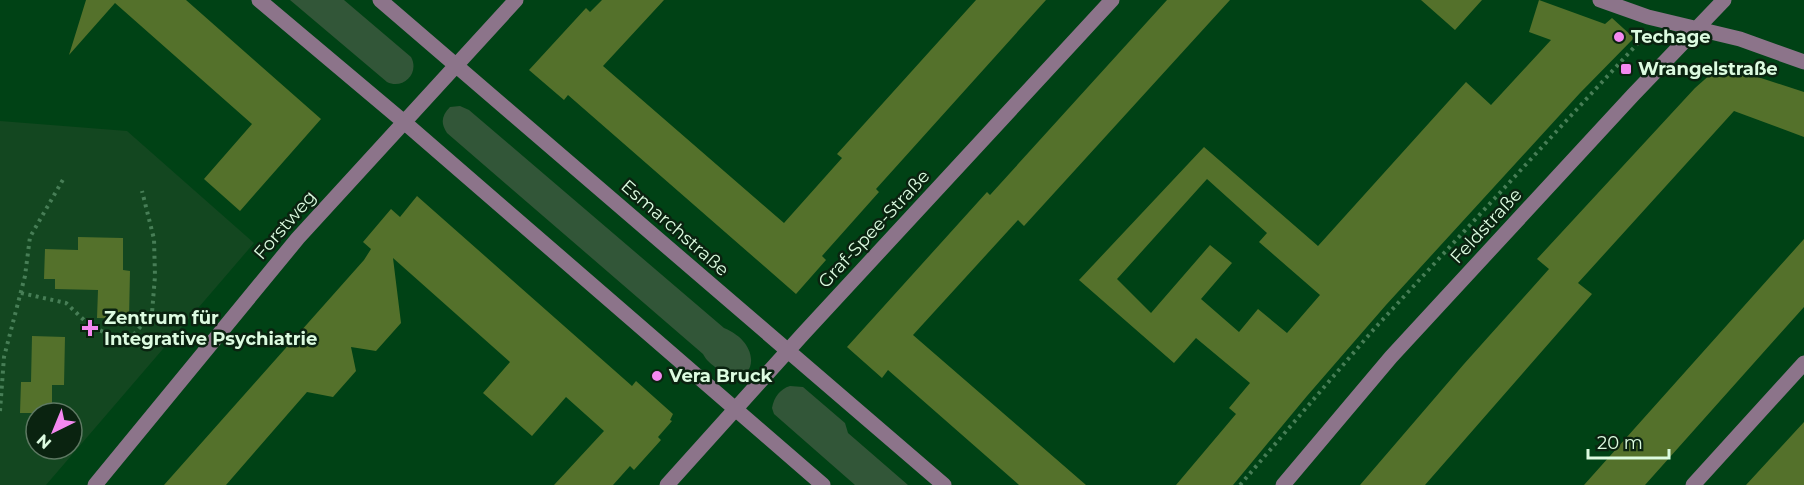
<svg xmlns="http://www.w3.org/2000/svg" width="1804" height="485" font-family="Montserrat,sans-serif">
	<rect width="100%" height="100%" fill="#004215"/>
	<path fill="#134720" fill-rule="evenodd" d="M 0,121 L 127,131 L 254,243 L 46,485 L 0,485 ZM 36,413 L 72,413 L 72,449 L 36,449 Z"/>
	<path fill="#325638" d="M 290,0 L 344,0 L 411,57 C 420,73 403,90 387,82 Z
		M 460,106 L 469,110 L 724,328 C 770,347 751,398 715,367 C 710,363 706,360 703,354 L 447,133 C 440,123 442,115 450,107 Z
		M 790,386 L 803,387 L 845,423 L 848,433 L 908,485 L 855,485 L 774,414 L 772,408 C 774,397 780,389 790,386 Z"/>
	<path fill="#54712b" fill-rule="evenodd" d="M 86,0 L 186,0 L 321,119 L 240,211 L 204,179 L 252,124 L 115,3 L 69,55 Z
		M 602,0 L 664,0 L 603,66 L 784,223 L 842,158 L 837,154 L 976,0 L 1046,0 L 876,189 L 879,192 L 822,256 L 826,260 L 796,294 L 568,95 L 564,100 L 529,70 L 586,8 L 590,12 Z
		M 1167,0 L 1230,0 L 1024,226 L 1018,220 L 913,335 L 1086,485 L 1019,485 L 888,370 L 882,378 L 847,347 L 987,192 L 990,195 Z
		M 1421,0 L 1482,0 L 1455,30 Z
		M 1539,0 L 1605,24 L 1612,18 L 1634,38 L 1580,93 L 1386,305 L 1307,396 L 1233,485 L 1176,485 L 1236,414 L 1229,408 L 1250,383 L 1196,338 L 1174,363 L 1079,280 L 1204,147 L 1318,246 L 1466,82 L 1491,105 L 1551,40 L 1529,32 ZM 1207,179 L 1267,233 L 1259,242 L 1320,295 L 1287,333 L 1258,309 L 1239,332 L 1201,299 L 1232,263 L 1210,245 L 1151,313 L 1117,279 Z
		M 1721,65 L 1804,92 L 1804,137 L 1734,111 L 1578,283 L 1592,294 L 1425,485 L 1360,485 L 1464,364 L 1549,269 L 1537,259 L 1695,88 Z
		M 417,196 L 632,386 L 636,381 L 673,414 L 670,420 L 672,421 L 658,437 L 661,440 L 634,470 L 630,466 L 613,485 L 554,485 L 604,431 L 566,397 L 532,436 L 483,393 L 510,362 L 393,258 L 401,323 L 376,351 L 351,347 L 356,371 L 333,397 L 307,392 L 226,485 L 164,485 L 364,260 L 371,249 L 363,242 L 391,209 L 400,217 Z
		M 78,237 L 123,238 L 123,270 L 130,271 L 129,319 L 97,318 L 98,290 L 55,289 L 55,279 L 44,279 L 45,249 L 78,250 Z
		M 1804,239 L 1804,307 L 1645,485 L 1584,485 Z
		M 32,336 L 65,337 L 64,385 L 52,385 L 52,413 L 20,413 L 21,382 L 31,382 Z
		M 1804,422 L 1804,485 L 1746,485 Z"/>
	<g fill="none" stroke-linecap="round" stroke-linejoin="round">
		<path stroke="#477e56" stroke-width="4" stroke-dasharray="3 4.5" stroke-linecap="butt" d="M 21,293 L 66,303 L 85,321 L 113,338 L 131,338 L 152,313 L 155,276 L 154,239 L 142,191
			M 0,411 L 4,357 L 25,276 L 30,237 L 65,176
			M 1240,485 L 1374,329 L 1639,42 L 1650,40"/>
		<path stroke="#8c748a" stroke-width="15" d="M 259,0 L 404,122 L 823,485
			M 380,0 L 944,485
			M 1600,0 L 1648,17 L 1740,39 L 1804,62
			M 95,485 L 298,238 L 516,0
			M 667,485 L 803,334 L 1112,0
			M 1283,485 L 1391,357 L 1633,95 L 1724,0
			M 1693,485 L 1804,363"/>
	</g>
	<g fill="#f489f0" stroke="#0a2310" stroke-width="2">
		<circle cx="1619" cy="37" r="6"/>
		<rect x="1620" y="63" width="12" height="12" rx="3"/>
		<path d="M87 319h6v6h6v6h-6v6h-6v-6h-6v-6h6z"/>
		<circle cx="657" cy="376" r="6"/>
	</g>
	<g text-anchor="middle" stroke-width="5" stroke-linejoin="round" paint-order="stroke">
		<g font-size="18" font-weight="bold" fill="#dcfbe0" stroke="#0a2310" text-anchor="start">
			<text x="1631" y="43">Techage</text>
			<text x="1638" y="75">Wrangelstraße</text>
			<text x="104" y="324">Zentrum für<tspan x="104" dy="21">Integrative Psychiatrie</tspan></text>
			<text x="669" y="382">Vera Bruck</text>
		</g>
		<g font-size="18" fill="#dcfbe0" stroke="#0a2310">
			<text transform="translate(285 225) rotate(-49)" y="6">Forstweg</text>
			<text transform="translate(1486 226) rotate(-47)" y="6">Feldstraße</text>
			<text transform="translate(675 228) rotate(41)" y="6">Esmarchstraße</text>
			<text transform="translate(874 229) rotate(-47)" y="6">Graf-Spee-Straße</text>
		</g>
	</g>
	<g transform="translate(54 431) rotate(223)"><circle r="28" fill="#0a2310" stroke="#5e7963" stroke-width="1.5"/>
	<path d="M0-4.5L10 22L0 15L-10 22Z" fill="#f489f0"/>
	<text y="-9" font-size="16" font-weight="bold" text-anchor="middle" fill="#dcfbe0">N</text>
	</g>
	<path d="M1588 449v9h81v-9" fill="none" stroke="#dcfbe0" stroke-width="3"/>
	<text x="1597" y="449" font-size="18" fill="#dcfbe0" stroke="#0a2310" stroke-width="4.5" paint-order="stroke">20 m</text>
</svg>
